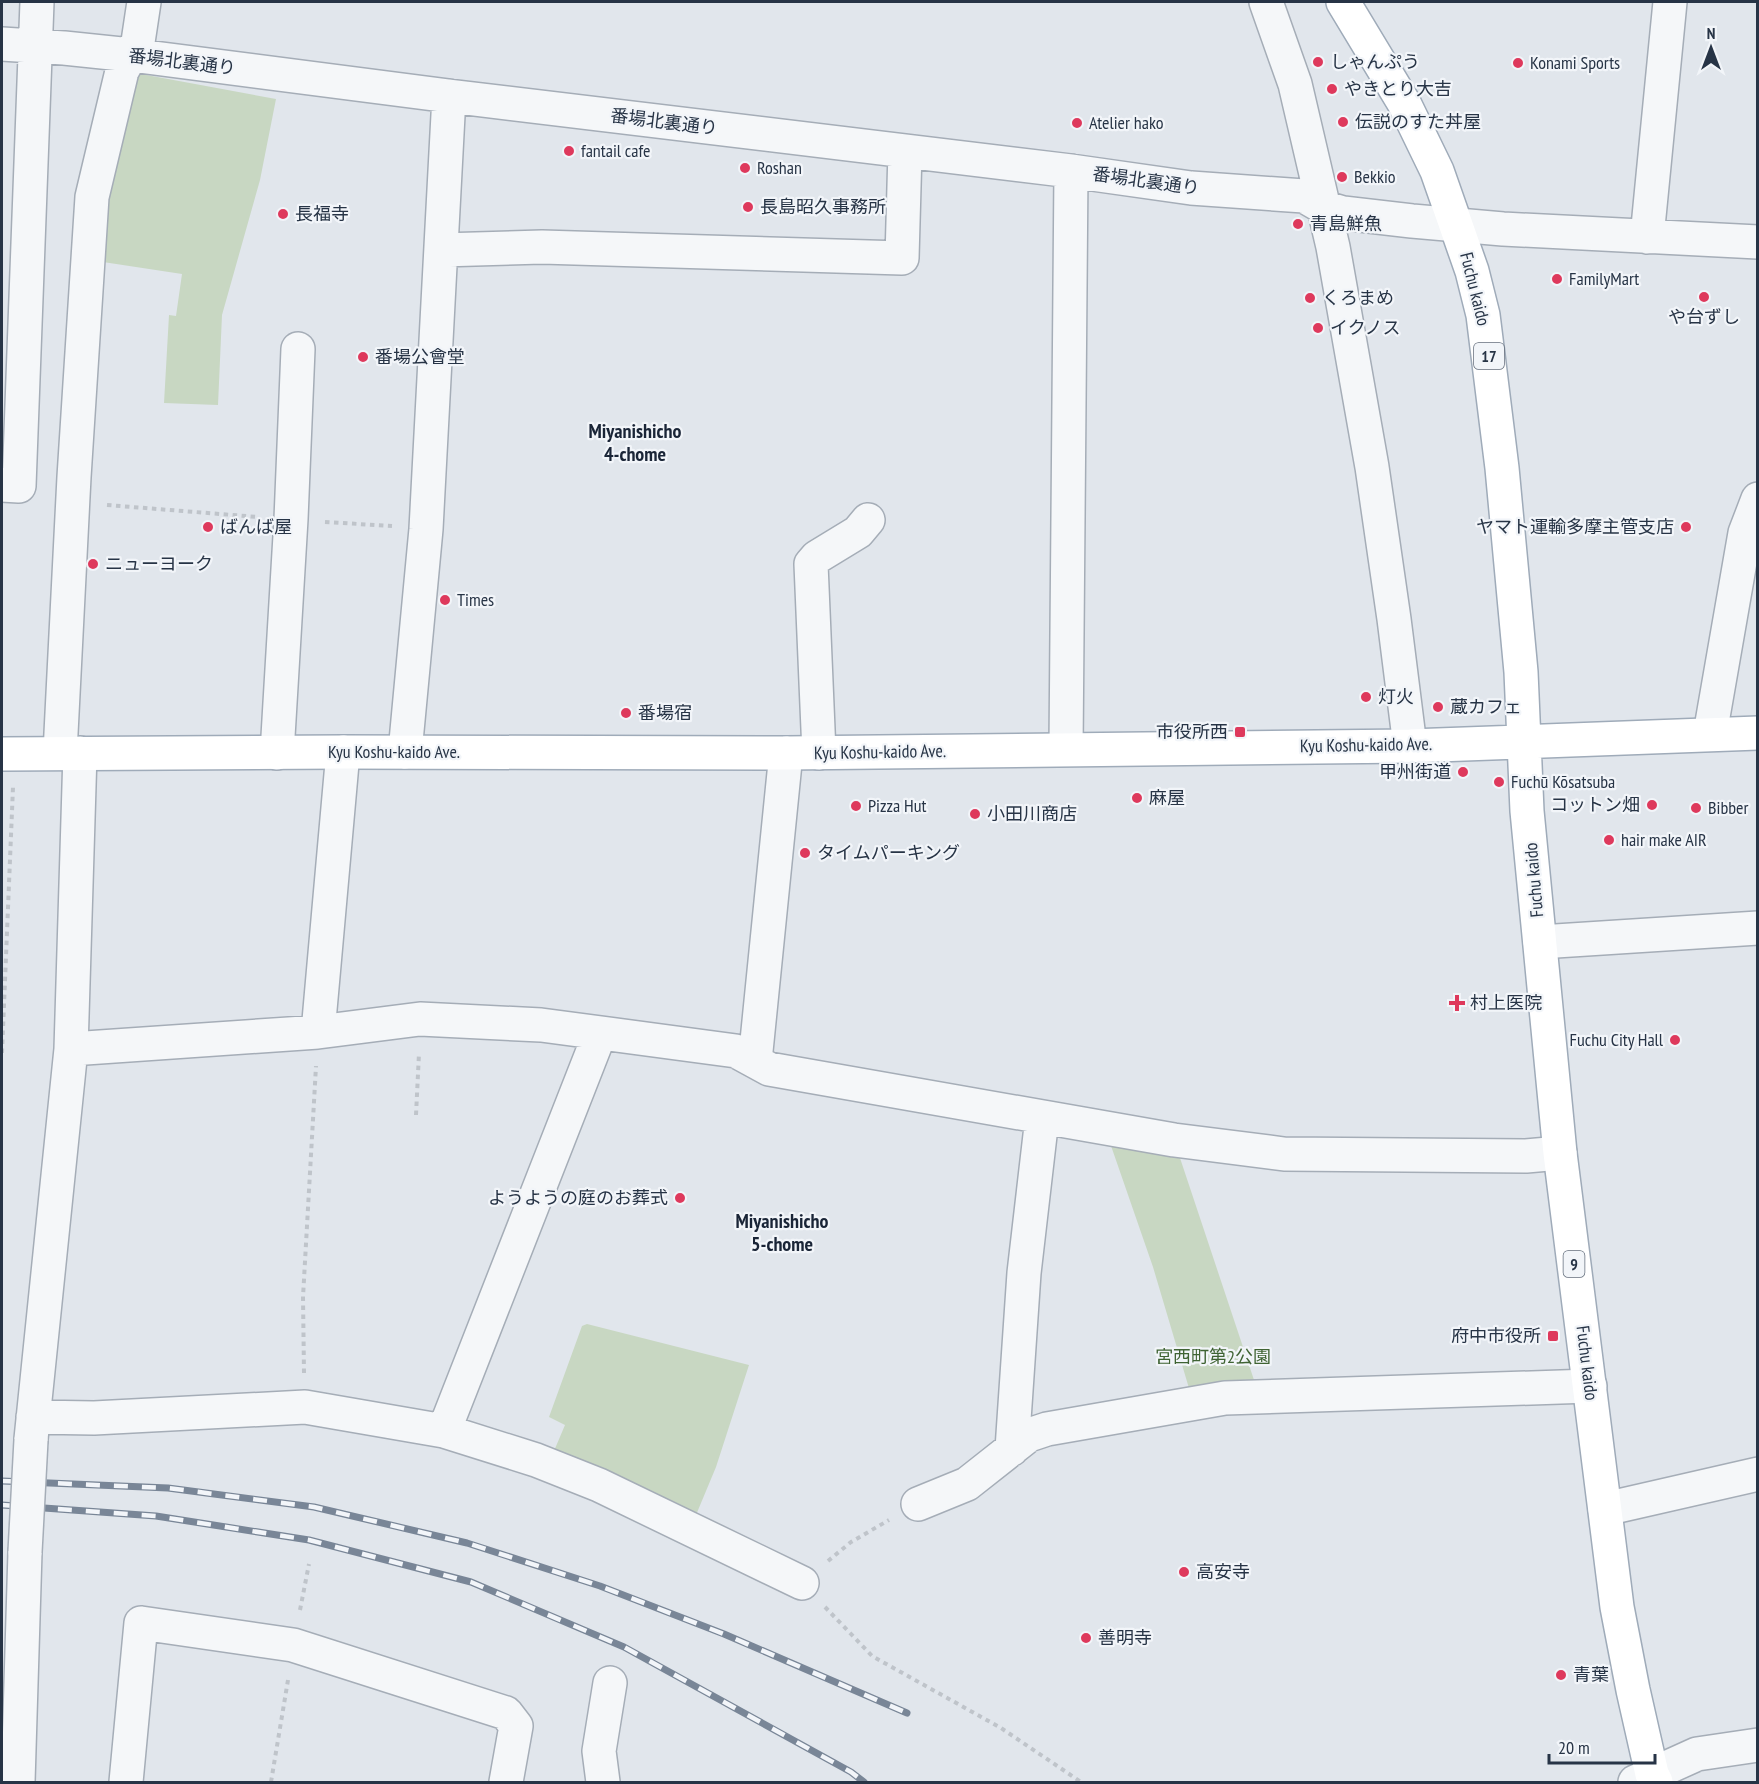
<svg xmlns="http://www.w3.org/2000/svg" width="1759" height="1784" font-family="'PT Sans Narrow','Noto Sans JP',sans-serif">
	<rect width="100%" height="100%" fill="#e1e6ec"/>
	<path fill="#c8d7c2" d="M 141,74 L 276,99 L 260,180 L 222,315 L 218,405 L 164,403 L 169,315 L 176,316 L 182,274 L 103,262 L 106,201 L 138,77 Z
		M 1109,1140 L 1178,1152 L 1257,1389 L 1191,1395 L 1153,1267 Z
		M 587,1324 L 749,1365 L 716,1467 L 696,1515 L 554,1451 L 565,1425 L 549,1417 L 582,1326 Z"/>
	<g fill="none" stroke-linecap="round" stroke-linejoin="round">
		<g stroke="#a5adb7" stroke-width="36">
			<path id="minor" d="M 1266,2 L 1295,84 L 1333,247 L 1372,467 L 1394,619 L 1410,746
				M 2,44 L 64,48 L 131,55 L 449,96 L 1071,171 L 1191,188 L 1304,196 L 1323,207 L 1343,213 L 1412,221 L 1503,229 L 1758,242
				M 1647,237 L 1670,2
				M 441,250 L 542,247 L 902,258 L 905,151
				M 2,485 L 19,486 L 37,2
				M 1710,734 L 1745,533 L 1758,499
				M 1066,749 L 1071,171
				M 405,752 L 426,529 L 449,96
				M 60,753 L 74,477 L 92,197 L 122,71 L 138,42 L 144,2
				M 277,753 L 291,519 L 298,349
				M 819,753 L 811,564 L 817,557 L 858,532 L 868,520
				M 1540,942 L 1758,928
				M 318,1032 L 343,752
				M 71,1049 L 318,1032 L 420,1019 L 541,1025 L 736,1051 L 769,1069 L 1174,1140 L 1284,1154 L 1526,1156 L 1560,1153
				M 755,1061 L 786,753
				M 33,1417 L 94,1418 L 305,1407 L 444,1431 L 536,1460 L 599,1485 L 802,1583
				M 444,1431 L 600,1033
				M 31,1439 L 71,1049 L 80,753
				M 1012,1449 L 1024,1273 L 1042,1118
				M 918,1504 L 967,1484 L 1029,1435 L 1047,1429 L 1225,1398 L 1590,1386
				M 1605,1509 L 1758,1474
				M 18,1782 L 25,1552
				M 126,1782 L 141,1623 L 293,1645 L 506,1713 L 516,1726 L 506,1782
				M 603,1782 L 599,1751 L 610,1683
				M 1635,1782 L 1697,1754 L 1758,1745"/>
		</g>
		<g stroke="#9fabb9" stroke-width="36">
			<path id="major" d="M 1343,2 L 1404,103 L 1437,171 L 1472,271 L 1483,315 L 1502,468 L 1521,672 L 1527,811 L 1560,1153 L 1617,1607 L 1633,1690 L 1652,1774 L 1656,1782
				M 2,754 L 343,752 L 786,753 L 1410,746 L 1758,733"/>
		</g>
		<path stroke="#bfc4ca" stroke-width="4" stroke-dasharray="4.5 4.5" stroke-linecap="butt" d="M 107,505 L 258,517
			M 325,522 L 392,526
			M 2,1053 L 13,787
			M 416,1115 L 419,1053
			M 304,1373 L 303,1297 L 316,1066
			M 828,1561 L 851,1542 L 889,1520
			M 825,1607 L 872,1656 L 1001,1728 L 1081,1782
			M 300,1610 L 309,1564
			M 271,1782 L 288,1680"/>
		<use href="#minor" stroke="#f5f7f9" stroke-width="33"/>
		<use href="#major" stroke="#fff" stroke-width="33"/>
		<g stroke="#798697" stroke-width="7">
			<path id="rail" d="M 2,1481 L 168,1488 L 314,1507 L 467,1543 L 600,1586 L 724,1634 L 907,1713
				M 2,1505 L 156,1516 L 309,1540 L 471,1582 L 624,1647 L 851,1772 L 864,1782"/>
		</g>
		<use href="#rail" stroke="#f2f5f9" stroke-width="4.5" stroke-dasharray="14" stroke-linecap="butt"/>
		<g stroke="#a5adb7" stroke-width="36" stroke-linecap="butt">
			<path id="minor-bridge" d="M 25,1552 L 31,1440"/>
		</g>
		<use href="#minor-bridge" stroke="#f5f7f9" stroke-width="33"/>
	</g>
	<g fill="#de395c" stroke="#f2f5f9" stroke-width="2">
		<circle cx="1318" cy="62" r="6"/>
		<circle cx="1518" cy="63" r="6"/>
		<circle cx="1332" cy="89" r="6"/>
		<circle cx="1343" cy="122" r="6"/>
		<circle cx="1077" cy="123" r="6"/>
		<circle cx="569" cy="151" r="6"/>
		<circle cx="745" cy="168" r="6"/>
		<circle cx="1342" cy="177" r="6"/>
		<circle cx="748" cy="207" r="6"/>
		<circle cx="283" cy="214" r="6"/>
		<circle cx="1298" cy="224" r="6"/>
		<circle cx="1557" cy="279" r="6"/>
		<circle cx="1704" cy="297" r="6"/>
		<circle cx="1310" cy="298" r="6"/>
		<circle cx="1318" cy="328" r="6"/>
		<circle cx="363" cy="357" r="6"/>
		<circle cx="208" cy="527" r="6"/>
		<circle cx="1686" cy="527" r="6"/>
		<circle cx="93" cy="564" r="6"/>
		<circle cx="445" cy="600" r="6"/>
		<circle cx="1366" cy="697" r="6"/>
		<circle cx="1438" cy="707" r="6"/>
		<circle cx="626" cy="713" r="6"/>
		<rect x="1234" y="726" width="12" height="12" rx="3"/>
		<circle cx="1463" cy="772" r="6"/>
		<circle cx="1499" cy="782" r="6"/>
		<circle cx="1137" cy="798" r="6"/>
		<circle cx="1652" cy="805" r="6"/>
		<circle cx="856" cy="806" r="6"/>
		<circle cx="1696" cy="808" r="6"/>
		<circle cx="975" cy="814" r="6"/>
		<circle cx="1609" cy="840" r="6"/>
		<circle cx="805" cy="853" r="6"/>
		<path d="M1454 994h6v6h6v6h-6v6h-6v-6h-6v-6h6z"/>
		<circle cx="1675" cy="1040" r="6"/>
		<circle cx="680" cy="1198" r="6"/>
		<rect x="1547" y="1330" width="12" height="12" rx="3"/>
		<circle cx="1184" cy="1572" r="6"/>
		<circle cx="1086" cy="1638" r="6"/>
		<circle cx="1561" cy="1675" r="6"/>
	</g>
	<g text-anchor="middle" stroke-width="4.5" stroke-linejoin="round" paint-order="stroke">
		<g fill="#f2f5f9" stroke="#646e7c" stroke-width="1.5">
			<rect x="1474" y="343" width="30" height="26" rx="4.5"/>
			<rect x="1563.5" y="1251" width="21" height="26" rx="4.5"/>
		</g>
		<g font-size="16" font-weight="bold" fill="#273446">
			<text x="1489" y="362">17</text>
			<text x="1574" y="1270">9</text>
		</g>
		<g font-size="18" fill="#273446" stroke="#f2f5f9">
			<text transform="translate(182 62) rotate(7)" y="6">番場北裏通り</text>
			<text transform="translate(664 122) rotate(7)" y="6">番場北裏通り</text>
			<text transform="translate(1146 181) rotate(8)" y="6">番場北裏通り</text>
			<text transform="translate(1475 289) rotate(76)" y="6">Fuchu kaido</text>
			<text transform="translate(1366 745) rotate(-1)" y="6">Kyu Koshu-kaido Ave.</text>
			<text x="394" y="758">Kyu Koshu-kaido Ave.</text>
			<text transform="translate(880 752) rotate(-1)" y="6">Kyu Koshu-kaido Ave.</text>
			<text transform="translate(1534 880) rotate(-95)" y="6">Fuchu kaido</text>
			<text transform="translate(1587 1363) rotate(83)" y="6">Fuchu kaido</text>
		</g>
		<g font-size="18" fill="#273446" stroke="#f2f5f9" text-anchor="start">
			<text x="1330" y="68">しゃんぷう</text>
			<text x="1530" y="69">Konami Sports</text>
			<text x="1344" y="95">やきとり大吉</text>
			<text x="1355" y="128">伝説のすた丼屋</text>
			<text x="1089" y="129">Atelier hako</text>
			<text x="581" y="157">fantail cafe</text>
			<text x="757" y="174">Roshan</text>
			<text x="1354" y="183">Bekkio</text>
			<text x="760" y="213">長島昭久事務所</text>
			<text x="295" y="220">長福寺</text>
			<text x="1310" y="230">青島鮮魚</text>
			<text x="1569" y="285">FamilyMart</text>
			<text x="1322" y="304">くろまめ</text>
			<text x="1704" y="323" text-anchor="middle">や台ずし</text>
			<text x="1330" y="334">イクノス</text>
			<text x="375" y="363">番場公會堂</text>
			<text x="220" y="533">ばんば屋</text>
			<text x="1674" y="533" text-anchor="end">ヤマト運輸多摩主管支店</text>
			<text x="105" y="570">ニューヨーク</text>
			<text x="457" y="606">Times</text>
			<text x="1378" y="703">灯火</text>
			<text x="1450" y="713">蔵カフェ</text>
			<text x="638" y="719">番場宿</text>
			<text x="1228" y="738" text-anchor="end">市役所西</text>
			<text x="1451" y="778" text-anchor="end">甲州街道</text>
			<text x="1511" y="788">Fuchū Kōsatsuba</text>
			<text x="1149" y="804">麻屋</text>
			<text x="1640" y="811" text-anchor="end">コットン畑</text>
			<text x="868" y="812">Pizza Hut</text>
			<text x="1708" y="814">Bibber</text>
			<text x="987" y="820">小田川商店</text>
			<text x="1621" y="846">hair make AIR</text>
			<text x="817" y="859">タイムパーキング</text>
			<text x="1470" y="1009">村上医院</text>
			<text x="1663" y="1046" text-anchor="end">Fuchu City Hall</text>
			<text x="668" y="1204" text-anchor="end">ようようの庭のお葬式</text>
			<text x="1541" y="1342" text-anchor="end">府中市役所</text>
			<text x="1196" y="1578">高安寺</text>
			<text x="1098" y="1644">善明寺</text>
			<text x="1573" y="1681">青葉</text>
		</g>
		<g font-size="18" fill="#3f6333" stroke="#f2f5f9">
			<text x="1213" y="1363">宮西町第2公園</text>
		</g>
		<g font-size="20" font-weight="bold" fill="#1a2537" stroke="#f2f5f9">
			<text x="635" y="438">Miyanishicho<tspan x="635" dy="23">4-chome</tspan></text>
			<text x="782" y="1228">Miyanishicho<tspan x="782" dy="23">5-chome</tspan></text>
		</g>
	</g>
	<rect width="1759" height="1784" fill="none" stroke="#273446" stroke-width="6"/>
	<g transform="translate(1711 48)" stroke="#f2f5f9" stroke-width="4.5" paint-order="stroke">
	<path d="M0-4.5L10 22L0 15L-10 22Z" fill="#273446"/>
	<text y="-9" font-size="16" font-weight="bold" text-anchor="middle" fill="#273446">N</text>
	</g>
	<path d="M1549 1754v9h106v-9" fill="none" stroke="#273446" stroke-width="3"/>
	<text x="1558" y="1754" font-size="18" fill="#273446" stroke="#f2f5f9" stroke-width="4.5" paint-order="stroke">20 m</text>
</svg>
